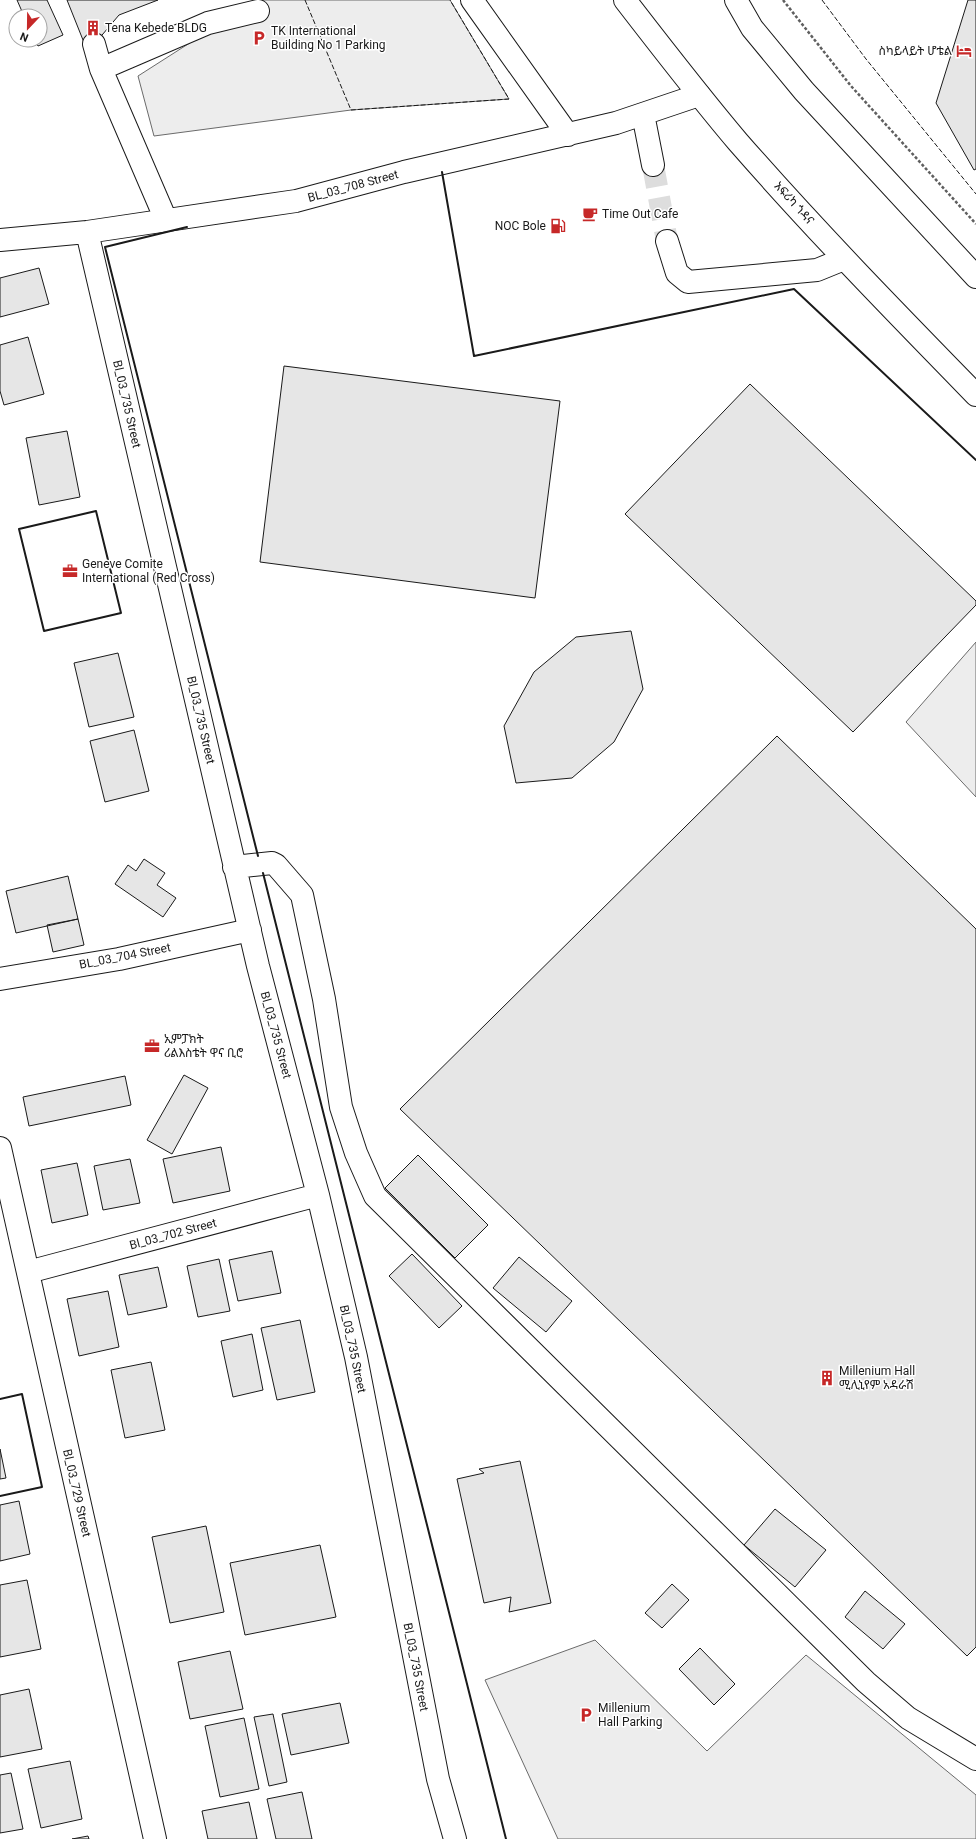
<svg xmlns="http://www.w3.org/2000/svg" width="976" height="1839" font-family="Roboto,'Noto Sans Ethiopic',sans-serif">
	<rect width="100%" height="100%" fill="#fff"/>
	<path fill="#ededed" stroke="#6a6a6a" d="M 257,0 L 450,0 L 509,99 L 351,110 L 154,136 L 138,76 Z
		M 976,642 L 976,797 L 906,722 Z
		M 595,1640 L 707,1751 L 806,1655 L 976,1795 L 976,1839 L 558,1839 L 485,1680 Z"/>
	<path fill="#e6e6e6" stroke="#1a1a1a" d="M 17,0 L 47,0 L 63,35 L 38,46 L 35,40 L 40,40 L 40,16 L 24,16 Z
		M 67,0 L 158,0 L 119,15 L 97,41 L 85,45 Z
		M 968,0 L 976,0 L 976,169 L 974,170 L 936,103 Z
		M 39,268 L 49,304 L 0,317 L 0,278 Z
		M 28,337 L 44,394 L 4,405 L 0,391 L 0,345 Z
		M 284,366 L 560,401 L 535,598 L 260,562 Z
		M 750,384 L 976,601 L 976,605 L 853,732 L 625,514 Z
		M 67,431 L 80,497 L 39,505 L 26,438 Z
		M 631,631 L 643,689 L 614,742 L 572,778 L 516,783 L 504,726 L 534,672 L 576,637 Z
		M 118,653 L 134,717 L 89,727 L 74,663 Z
		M 134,730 L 149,791 L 105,802 L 90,741 Z
		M 777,736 L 976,929 L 976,1647 L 967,1656 L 400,1109 Z
		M 144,859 L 165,873 L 157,885 L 176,898 L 163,917 L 115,884 L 128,865 L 136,871 Z
		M 68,876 L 78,919 L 16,933 L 6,891 Z
		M 78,919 L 84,945 L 53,952 L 47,925 Z
		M 184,1075 L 208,1088 L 172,1154 L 147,1140 Z
		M 125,1076 L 131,1105 L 29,1126 L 23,1097 Z
		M 221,1147 L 230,1191 L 173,1203 L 163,1159 Z
		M 418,1155 L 488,1225 L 455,1258 L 385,1188 Z
		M 130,1159 L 140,1203 L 103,1210 L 94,1166 Z
		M 77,1163 L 88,1215 L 52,1223 L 41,1170 Z
		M 272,1251 L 281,1293 L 238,1301 L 229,1260 Z
		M 412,1254 L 462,1306 L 439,1328 L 389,1276 Z
		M 519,1257 L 572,1301 L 546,1332 L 493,1288 Z
		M 219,1259 L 230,1311 L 198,1317 L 187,1266 Z
		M 158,1267 L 167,1307 L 128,1315 L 119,1275 Z
		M 108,1291 L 119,1347 L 79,1356 L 67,1299 Z
		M 300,1320 L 315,1392 L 277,1400 L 261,1328 Z
		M 252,1334 L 263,1390 L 233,1397 L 221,1341 Z
		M 151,1362 L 165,1430 L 125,1438 L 111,1370 Z
		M 0,1449 L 6,1478 L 0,1479 Z
		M 520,1461 L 551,1603 L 509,1612 L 511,1597 L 484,1603 L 457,1479 L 484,1473 L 479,1469 Z
		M 19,1501 L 30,1554 L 0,1561 L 0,1505 Z
		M 775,1509 L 826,1550 L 795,1587 L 744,1545 Z
		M 206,1526 L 224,1612 L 170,1623 L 152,1537 Z
		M 320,1545 L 336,1617 L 245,1635 L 230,1563 Z
		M 27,1580 L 41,1649 L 0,1657 L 0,1585 Z
		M 672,1584 L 689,1600 L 662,1628 L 645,1613 Z
		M 865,1591 L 905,1624 L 883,1649 L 845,1617 Z
		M 700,1648 L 735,1684 L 714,1705 L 679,1669 Z
		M 230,1651 L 243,1709 L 190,1719 L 178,1662 Z
		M 29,1689 L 42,1749 L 0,1757 L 0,1695 Z
		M 340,1703 L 349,1743 L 291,1755 L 282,1714 Z
		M 273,1714 L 287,1782 L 269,1786 L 254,1717 Z
		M 244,1718 L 259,1789 L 220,1797 L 205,1726 Z
		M 70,1761 L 82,1819 L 41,1828 L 28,1769 Z
		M 11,1773 L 23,1829 L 0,1833 L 0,1775 Z
		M 302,1792 L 312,1839 L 276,1839 L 267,1799 Z
		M 249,1802 L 257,1839 L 208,1839 L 202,1811 Z
		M 88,1836 L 89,1839 L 72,1839 Z"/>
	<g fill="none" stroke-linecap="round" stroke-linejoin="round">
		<path stroke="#ddd" stroke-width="22" stroke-dasharray="22 11" stroke-linecap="butt" d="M 653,165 L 667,241"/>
		<g stroke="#1a1a1a" stroke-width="24">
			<path id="minor" d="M 472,0 L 568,135
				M 94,44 L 101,69
				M 643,114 L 653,165
				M 166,220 L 101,69 L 208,23 L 258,11
				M 87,232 L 258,966 L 318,1195 L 356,1357 L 438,1779 L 455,1839
				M 0,240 L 87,232 L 296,201 L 404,172 L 616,123 L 699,95
				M 667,241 L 677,273 L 688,282 L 817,270 L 844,259
				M 234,867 L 272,863 L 276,865 L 302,895 L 324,999 L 341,1107 L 356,1153 L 375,1196 L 866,1682 L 908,1718 L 976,1759
				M 0,979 L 119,959 L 250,930
				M 0,1148 L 155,1839
				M 28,1272 L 318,1195"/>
		</g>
		<g stroke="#1a1a1a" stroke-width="24">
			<path id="major" d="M 625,0 C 662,48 699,96 738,142 C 814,229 895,312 976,395
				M 736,0 L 752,28 L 804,91 L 976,277"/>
		</g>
		<path stroke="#5f5f5f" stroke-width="2.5" stroke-dasharray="3 2" stroke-linecap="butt" d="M 783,0 L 851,86 L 976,224"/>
		<use href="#minor" stroke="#fff" stroke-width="22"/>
		<use href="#major" stroke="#fff" stroke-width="22"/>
		<path stroke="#1a1a1a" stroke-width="1" stroke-dasharray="5 2" stroke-linecap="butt" d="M 305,0 L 351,110 L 509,99 L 450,0
			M 822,0 L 866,59 L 976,194"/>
		<path stroke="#1a1a1a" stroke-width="2" d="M 442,172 L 474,356 L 794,289 L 976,460
			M 187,227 L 105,247 L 258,856
			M 96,511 L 121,613 L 44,631 L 19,529 Z
			M 263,873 L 506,1839
			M 0,1399 L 22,1394 L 42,1487 L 0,1496"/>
	</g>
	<defs>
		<g id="building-bare" transform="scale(1.2)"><path d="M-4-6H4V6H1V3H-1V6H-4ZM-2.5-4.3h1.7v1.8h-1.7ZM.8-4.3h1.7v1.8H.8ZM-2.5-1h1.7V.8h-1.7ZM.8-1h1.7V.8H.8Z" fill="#c62828" stroke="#fff" stroke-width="2.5" paint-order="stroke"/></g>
		<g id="parking-bare" transform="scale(1.2)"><path d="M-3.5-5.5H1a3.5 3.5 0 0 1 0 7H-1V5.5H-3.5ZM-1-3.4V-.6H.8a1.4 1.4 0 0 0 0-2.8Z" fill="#c62828" stroke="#fff" stroke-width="2.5" paint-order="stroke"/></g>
		<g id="hotel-bare" transform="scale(1.2)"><path d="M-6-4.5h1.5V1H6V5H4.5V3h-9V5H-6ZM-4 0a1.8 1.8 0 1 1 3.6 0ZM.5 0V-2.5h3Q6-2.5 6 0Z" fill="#c62828" stroke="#fff" stroke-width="2.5" paint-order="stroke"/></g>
		<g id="cafe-bare" transform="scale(1.2)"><path d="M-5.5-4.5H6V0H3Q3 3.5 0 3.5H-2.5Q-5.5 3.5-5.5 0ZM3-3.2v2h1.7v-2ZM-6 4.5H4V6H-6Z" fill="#c62828" stroke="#fff" stroke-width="2.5" paint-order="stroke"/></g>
		<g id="fuel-bare" transform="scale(1.2)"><path d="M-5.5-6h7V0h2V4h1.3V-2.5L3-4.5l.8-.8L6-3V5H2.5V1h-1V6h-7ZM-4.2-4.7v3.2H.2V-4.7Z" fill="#c62828" stroke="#fff" stroke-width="2.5" paint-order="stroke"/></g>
		<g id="office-bare" transform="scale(1.2)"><path d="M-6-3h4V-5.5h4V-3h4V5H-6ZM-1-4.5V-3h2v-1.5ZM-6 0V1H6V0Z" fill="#c62828" stroke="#fff" stroke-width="2.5" paint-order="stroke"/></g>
	</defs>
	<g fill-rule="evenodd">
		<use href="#building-bare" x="93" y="28"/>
		<use href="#parking-bare" x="259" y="38"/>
		<use href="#hotel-bare" x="964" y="51"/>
		<use href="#cafe-bare" x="590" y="214"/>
		<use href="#fuel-bare" x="558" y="226"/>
		<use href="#office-bare" x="70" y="571"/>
		<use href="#office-bare" x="152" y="1046"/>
		<use href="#building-bare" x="827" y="1378"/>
		<use href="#parking-bare" x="586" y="1715"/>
	</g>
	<g text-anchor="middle" stroke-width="3" stroke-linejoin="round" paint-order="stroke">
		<g font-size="12" fill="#1a1a1a" stroke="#fff" text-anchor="start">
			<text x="105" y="32">Tena Kebede BLDG</text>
			<text x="271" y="35">TK International<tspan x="271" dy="14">Building No 1 Parking</tspan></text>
			<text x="952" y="55" text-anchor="end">ስካይላይት ሆቴል</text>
			<text x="602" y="218">Time Out Cafe</text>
			<text x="546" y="230" text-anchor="end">NOC Bole</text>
			<text x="82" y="568">Geneve Comite<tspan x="82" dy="14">International (Red Cross)</tspan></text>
			<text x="164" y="1043">ኢምፓክት<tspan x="164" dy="14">ሪልእስቴት ዋና ቢሮ</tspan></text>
			<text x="839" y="1375">Millenium Hall<tspan x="839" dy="14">ሚሊኒየም አዳራሽ</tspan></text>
			<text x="598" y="1712">Millenium<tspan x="598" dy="14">Hall Parking</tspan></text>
		</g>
		<g font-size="12" fill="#1a1a1a" stroke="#fff">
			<text transform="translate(353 186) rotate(-15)" y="4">BL_03_708 Street</text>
			<text transform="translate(794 203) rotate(48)" y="4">አፍሪካ ጎዳና</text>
			<text transform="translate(127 404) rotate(77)" y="4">Bl_03_735 Street</text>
			<text transform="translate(201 720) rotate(77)" y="4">Bl_03_735 Street</text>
			<text transform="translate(125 956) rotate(-11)" y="4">BL_03_704 Street</text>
			<text transform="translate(276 1035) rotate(75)" y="4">Bl_03_735 Street</text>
			<text transform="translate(173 1234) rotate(-15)" y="4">Bl_03_702 Street</text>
			<text transform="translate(353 1349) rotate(78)" y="4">Bl_03_735 Street</text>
			<text transform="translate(77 1493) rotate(77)" y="4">Bl_03_729 Street</text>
			<text transform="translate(416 1667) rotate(79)" y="4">Bl_03_735 Street</text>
		</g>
	</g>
	<g transform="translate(28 28) rotate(202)"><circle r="19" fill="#ffffff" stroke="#a3a3a3"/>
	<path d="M0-3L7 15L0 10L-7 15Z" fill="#c62828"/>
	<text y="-6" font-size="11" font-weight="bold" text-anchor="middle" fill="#1a1a1a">N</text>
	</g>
</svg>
